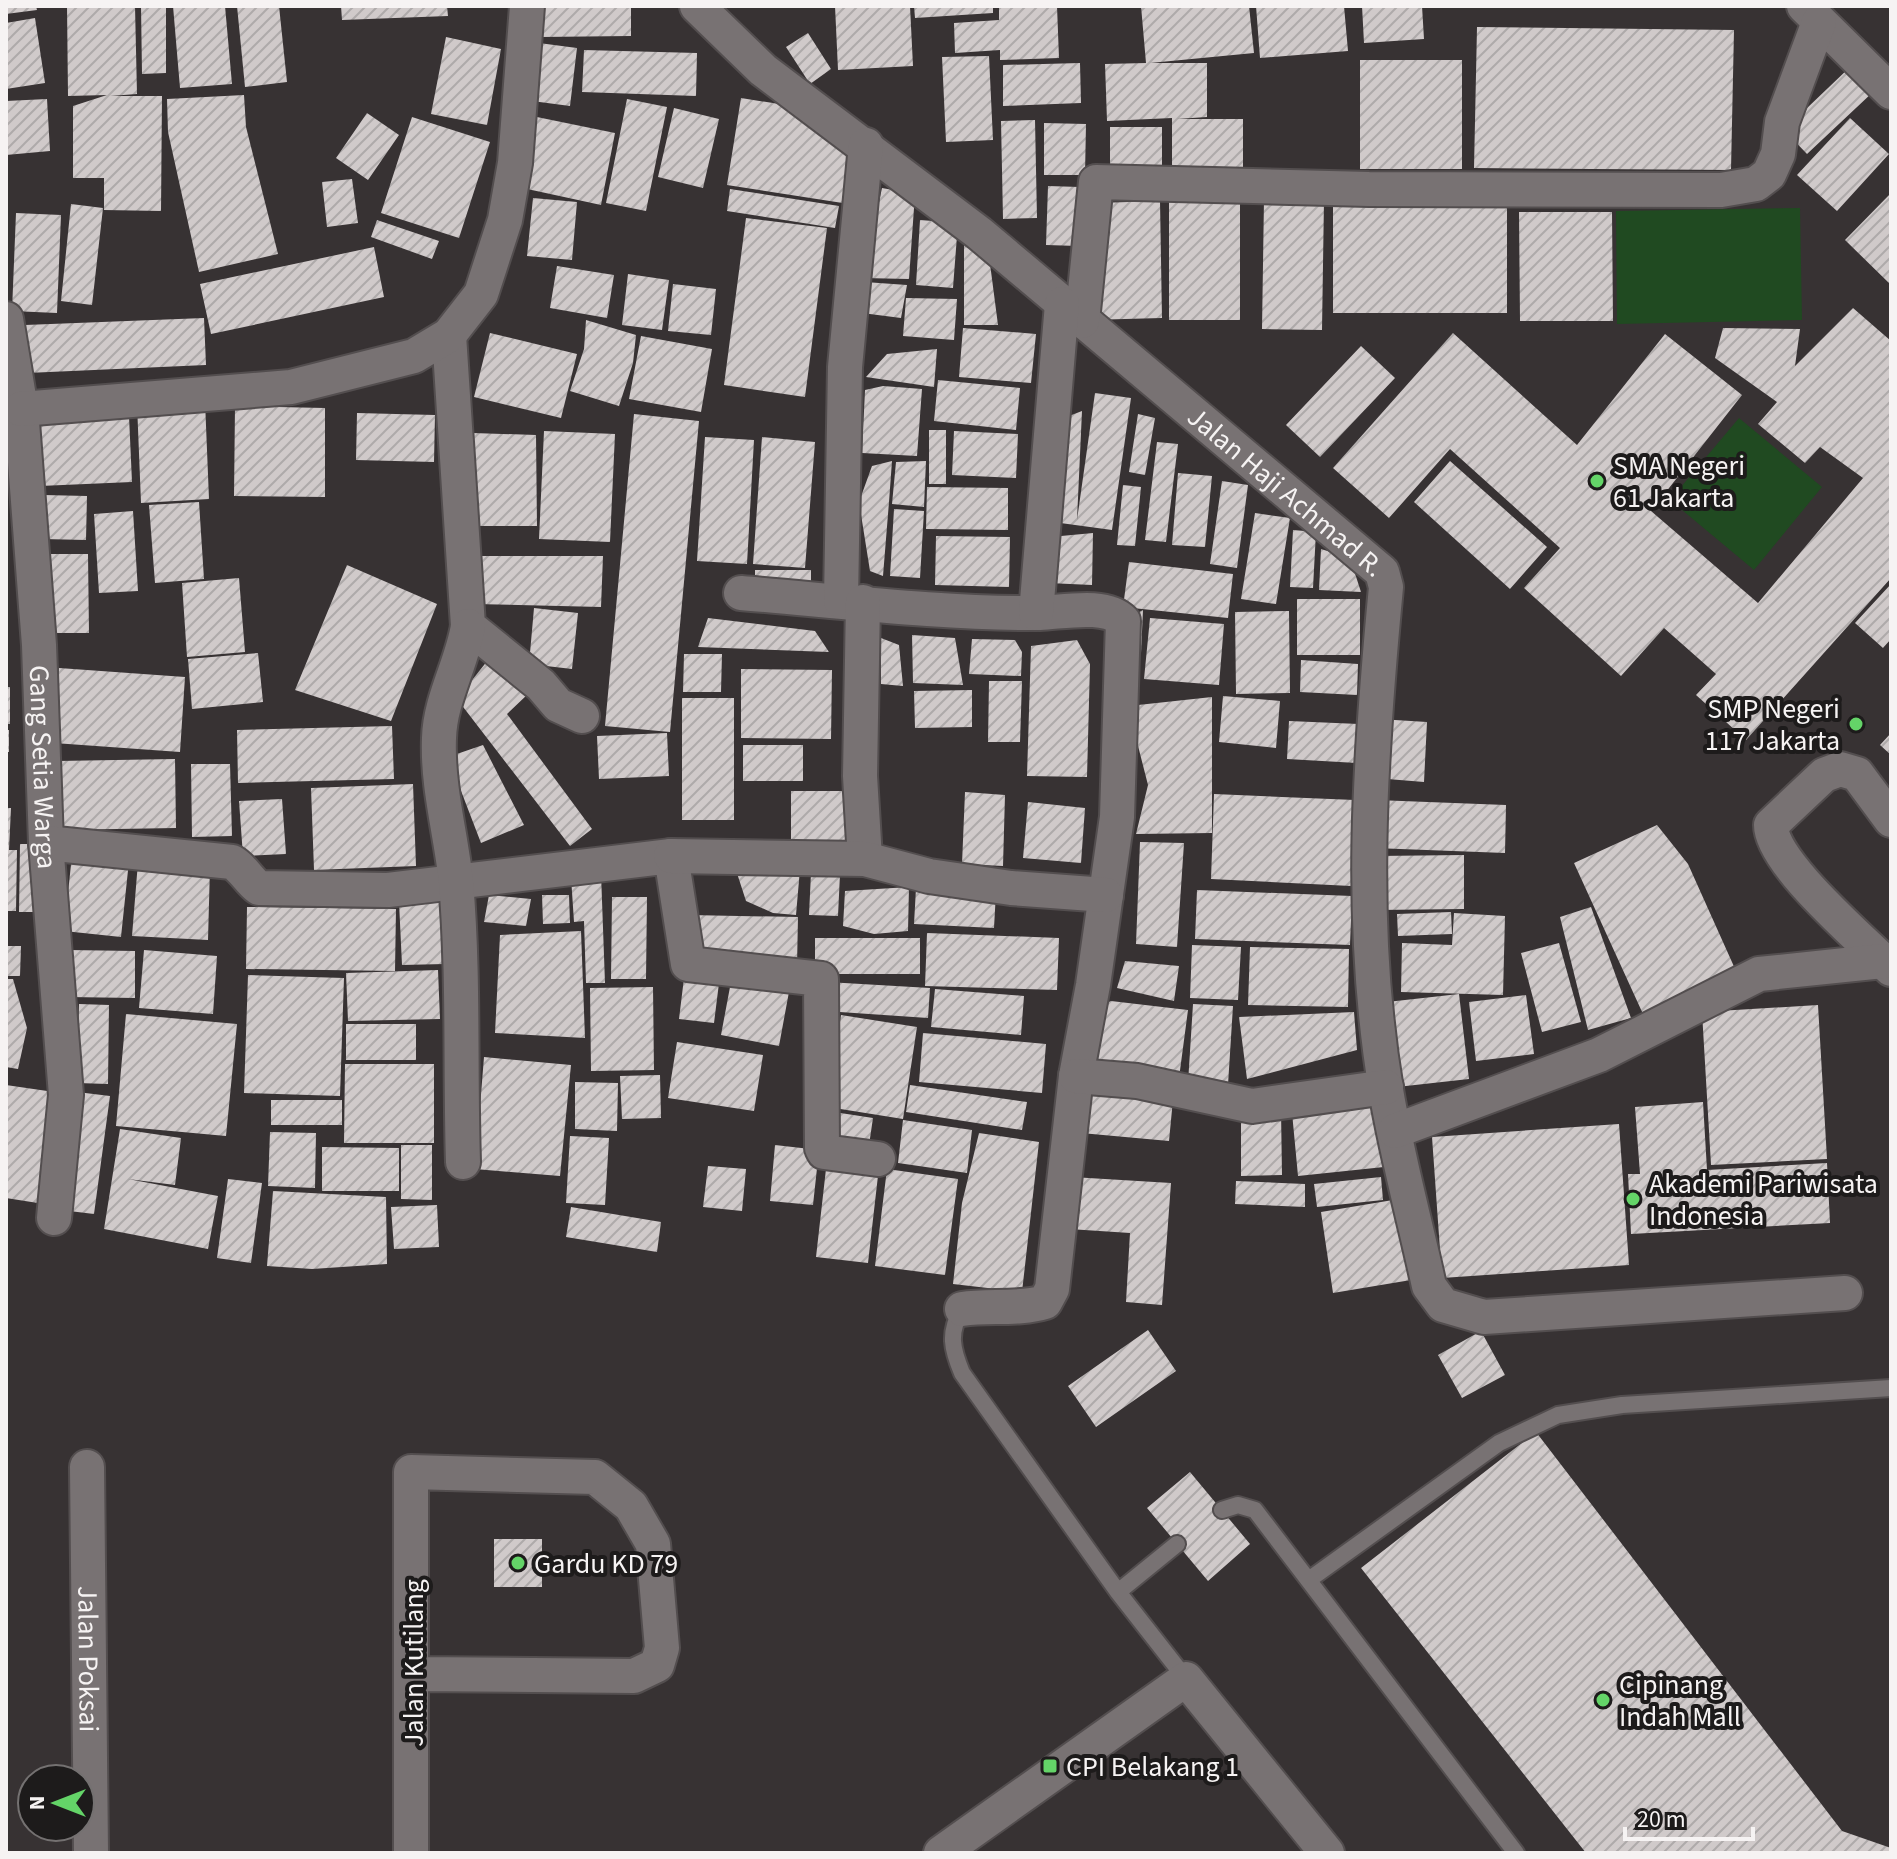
<svg xmlns="http://www.w3.org/2000/svg" width="1897" height="1859" font-family="'Source Sans 3',sans-serif">
	<defs>
		<pattern id="building-hatch" width="6" height="6" patternUnits="userSpaceOnUse" patternTransform="scale(2)"><rect width="6" height="6" fill="#d0caca"/><path d="M-1 1l2-2M0 6l6-6M5 7l2-2" fill="none" stroke="#aeaaaa"/></pattern>
	</defs>
	<rect width="100%" height="100%" fill="#373233"/>
	<path fill="#204a21" d="M 1800,208 L 1802,320 L 1617,324 L 1616,211 Z
		M 1739,418 L 1822,487 L 1754,570 L 1670,500 Z"/>
	<path fill="url(#building-hatch)" d="M 6,6 L 36,6 L 37,10 L 6,14 Z
		M 67,6 L 135,6 L 137,94 L 110,96 L 162,96 L 161,211 L 104,210 L 104,178 L 73,178 L 73,106 L 107,95 L 68,96 Z
		M 141,6 L 166,6 L 166,73 L 142,74 Z
		M 173,6 L 225,6 L 232,84 L 180,88 Z
		M 237,6 L 279,6 L 287,82 L 245,87 Z
		M 341,6 L 447,6 L 448,16 L 342,20 Z
		M 541,6 L 631,6 L 631,36 L 541,37 Z
		M 835,6 L 910,6 L 913,66 L 838,70 Z
		M 914,6 L 993,6 L 993,13 L 915,18 Z
		M 999,6 L 1057,6 L 1059,58 L 1000,60 L 1000,50 L 955,53 L 954,23 L 999,20 Z
		M 1141,6 L 1249,6 L 1254,53 L 1150,63 L 1207,63 L 1207,117 L 1177,119 L 1243,119 L 1243,180 L 1172,180 L 1172,118 L 1107,121 L 1105,64 L 1146,63 Z
		M 1256,6 L 1344,6 L 1348,51 L 1260,58 Z
		M 1362,6 L 1422,6 L 1424,39 L 1364,43 Z
		M 35,18 L 45,83 L 6,89 L 6,23 Z
		M 1477,27 L 1734,30 L 1731,170 L 1474,168 Z
		M 808,33 L 831,69 L 810,84 L 786,47 Z
		M 446,37 L 501,49 L 487,125 L 431,114 Z
		M 539,43 L 577,48 L 570,106 L 532,101 Z
		M 584,50 L 697,53 L 696,96 L 582,92 Z
		M 989,56 L 993,140 L 946,142 L 942,57 Z
		M 1360,60 L 1462,60 L 1462,169 L 1360,169 Z
		M 1080,63 L 1081,103 L 1003,106 L 1003,65 Z
		M 1850,67 L 1873,92 L 1807,154 L 1784,130 Z
		M 244,95 L 246,127 L 278,254 L 199,272 L 168,132 L 167,99 Z
		M 741,98 L 804,108 L 853,138 L 849,204 L 727,185 Z
		M 47,99 L 50,151 L 6,155 L 6,101 Z
		M 627,99 L 667,107 L 646,211 L 606,203 Z
		M 674,108 L 719,119 L 703,188 L 658,177 Z
		M 367,113 L 399,135 L 368,180 L 336,158 Z
		M 532,116 L 615,133 L 601,205 L 518,187 Z
		M 412,117 L 490,142 L 459,238 L 381,213 Z
		M 1850,118 L 1889,154 L 1837,211 L 1797,175 Z
		M 1035,120 L 1037,218 L 1003,219 L 1001,121 Z
		M 1044,123 L 1086,124 L 1085,175 L 1044,175 Z
		M 1110,127 L 1162,127 L 1162,180 L 1110,181 Z
		M 352,179 L 358,223 L 327,227 L 322,182 Z
		M 1048,186 L 1080,187 L 1078,246 L 1046,245 Z
		M 882,188 L 915,194 L 909,279 L 863,278 Z
		M 730,189 L 839,206 L 835,228 L 727,211 Z
		M 1891,193 L 1891,285 L 1845,240 Z
		M 1169,196 L 1240,196 L 1240,320 L 1169,320 Z
		M 533,198 L 577,202 L 572,260 L 527,256 Z
		M 1264,199 L 1324,200 L 1322,330 L 1262,329 Z
		M 1333,199 L 1507,199 L 1507,313 L 1333,313 Z
		M 1160,201 L 1162,318 L 1088,320 L 1096,203 Z
		M 71,204 L 103,208 L 92,305 L 61,301 Z
		M 1519,212 L 1612,212 L 1613,321 L 1520,321 Z
		M 16,213 L 61,215 L 57,313 L 12,311 Z
		M 746,218 L 827,228 L 805,397 L 724,385 Z
		M 377,220 L 439,241 L 432,259 L 371,237 Z
		M 920,220 L 958,223 L 953,288 L 916,285 Z
		M 964,244 L 989,256 L 998,325 L 964,325 Z
		M 374,247 L 384,297 L 211,334 L 200,284 Z
		M 557,266 L 614,275 L 607,318 L 550,308 Z
		M 628,274 L 669,280 L 662,330 L 622,325 Z
		M 865,282 L 907,285 L 901,318 L 862,313 Z
		M 673,284 L 716,289 L 711,335 L 668,331 Z
		M 906,298 L 957,299 L 954,340 L 903,336 Z
		M 1853,308 L 1891,341 L 1891,578 L 1746,740 L 1696,695 L 1716,674 L 1664,628 L 1621,676 L 1524,588 L 1560,548 L 1450,449 L 1389,518 L 1333,468 L 1453,333 L 1577,445 L 1665,334 L 1742,395 L 1651,511 L 1758,603 L 1863,478 L 1820,447 L 1805,463 L 1758,424 L 1777,402 L 1715,358 L 1723,328 L 1800,329 L 1795,366 Z
		M 204,318 L 206,365 L 27,373 L 25,325 Z
		M 586,320 L 636,335 L 633,363 L 619,406 L 570,391 L 584,349 Z
		M 963,328 L 1036,334 L 1031,383 L 959,377 Z
		M 490,333 L 577,354 L 561,418 L 474,397 Z
		M 641,336 L 712,349 L 701,412 L 629,399 Z
		M 1361,346 L 1395,378 L 1320,457 L 1286,425 Z
		M 937,349 L 934,387 L 866,377 L 887,354 Z
		M 938,380 L 1020,388 L 1016,430 L 934,421 Z
		M 883,386 L 922,389 L 917,456 L 862,453 L 865,390 Z
		M 1095,393 L 1131,398 L 1112,530 L 1053,522 L 1069,416 L 1082,411 L 1077,520 Z
		M 205,401 L 209,499 L 141,503 L 137,404 Z
		M 235,406 L 325,408 L 325,497 L 234,496 Z
		M 357,413 L 435,415 L 434,462 L 356,460 Z
		M 634,414 L 699,421 L 670,732 L 605,726 Z
		M 1138,414 L 1155,418 L 1145,475 L 1129,472 Z
		M 129,416 L 132,482 L 40,486 L 37,421 Z
		M 929,430 L 946,430 L 946,484 L 929,484 Z
		M 544,431 L 615,434 L 610,542 L 539,539 Z
		M 954,431 L 1018,434 L 1016,478 L 952,475 Z
		M 473,433 L 536,435 L 537,526 L 472,526 Z
		M 705,437 L 754,440 L 747,564 L 697,561 Z
		M 762,437 L 815,442 L 805,568 L 753,564 Z
		M 1157,442 L 1178,444 L 1166,542 L 1145,540 Z
		M 892,461 L 889,502 L 883,576 L 870,571 L 859,502 L 872,466 Z
		M 926,461 L 924,507 L 892,504 L 896,462 Z
		M 1450,461 L 1547,547 L 1510,589 L 1414,502 Z
		M 1178,473 L 1212,476 L 1205,547 L 1172,545 Z
		M 1222,481 L 1248,485 L 1237,568 L 1210,564 Z
		M 1123,485 L 1141,487 L 1135,546 L 1117,545 Z
		M 927,487 L 1008,488 L 1008,530 L 926,529 Z
		M 44,495 L 87,496 L 86,540 L 43,539 Z
		M 199,502 L 204,579 L 155,583 L 149,505 Z
		M 894,509 L 924,511 L 920,578 L 890,576 Z
		M 133,511 L 138,591 L 99,593 L 94,514 Z
		M 1255,513 L 1290,518 L 1276,604 L 1241,599 Z
		M 1293,530 L 1316,532 L 1313,588 L 1290,587 Z
		M 1093,533 L 1092,585 L 1048,583 L 1061,536 Z
		M 936,536 L 1010,537 L 1009,587 L 935,585 Z
		M 1321,549 L 1350,558 L 1361,592 L 1319,590 Z
		M 44,554 L 88,554 L 89,633 L 44,633 Z
		M 473,556 L 603,556 L 601,607 L 474,604 Z
		M 1129,562 L 1233,574 L 1228,618 L 1123,607 Z
		M 347,565 L 437,604 L 391,721 L 295,690 Z
		M 755,570 L 811,570 L 811,591 L 755,591 Z
		M 239,578 L 245,652 L 187,657 L 182,583 Z
		M 1891,584 L 1891,639 L 1883,648 L 1855,623 Z
		M 1297,599 L 1360,599 L 1360,655 L 1297,655 Z
		M 534,608 L 578,613 L 572,669 L 529,664 Z
		M 1143,610 L 1141,653 L 1127,652 L 1130,617 Z
		M 1289,611 L 1290,693 L 1236,694 L 1235,612 Z
		M 708,618 L 815,631 L 829,652 L 698,647 Z
		M 1150,618 L 1224,624 L 1219,685 L 1144,679 Z
		M 912,635 L 955,638 L 963,685 L 913,683 Z
		M 881,638 L 899,645 L 903,686 L 881,684 Z
		M 972,639 L 1015,640 L 1022,652 L 1021,676 L 969,674 Z
		M 1077,640 L 1090,664 L 1087,777 L 1027,776 L 1031,646 Z
		M 258,653 L 263,702 L 192,709 L 188,659 Z
		M 684,654 L 722,654 L 721,692 L 683,692 Z
		M 488,660 L 528,694 L 507,714 L 592,829 L 570,846 L 457,699 Z
		M 1301,660 L 1358,664 L 1357,695 L 1300,692 Z
		M 59,668 L 185,677 L 180,752 L 54,743 Z
		M 741,669 L 832,670 L 831,739 L 741,738 Z
		M 989,681 L 1022,681 L 1020,742 L 988,742 Z
		M 6,687 L 10,687 L 10,724 L 6,724 Z
		M 972,690 L 972,727 L 915,728 L 914,691 Z
		M 1223,696 L 1280,701 L 1276,748 L 1219,742 Z
		M 1212,697 L 1212,833 L 1136,834 L 1148,785 L 1136,738 L 1138,705 Z
		M 682,698 L 734,698 L 734,820 L 682,820 Z
		M 1379,719 L 1427,722 L 1424,782 L 1375,778 Z
		M 1289,721 L 1359,724 L 1357,763 L 1287,759 Z
		M 392,726 L 394,779 L 238,783 L 237,730 Z
		M 6,730 L 9,730 L 9,752 L 6,752 Z
		M 667,733 L 669,776 L 599,779 L 597,736 Z
		M 1891,733 L 1891,755 L 1880,745 Z
		M 483,745 L 524,825 L 481,843 L 448,757 Z
		M 743,745 L 803,745 L 803,781 L 743,781 Z
		M 175,759 L 176,828 L 58,830 L 57,761 Z
		M 191,764 L 230,764 L 232,836 L 192,837 Z
		M 413,784 L 416,866 L 314,870 L 311,788 Z
		M 791,791 L 849,791 L 848,840 L 791,840 Z
		M 965,792 L 1005,795 L 1003,866 L 962,864 Z
		M 1214,794 L 1355,800 L 1351,886 L 1211,879 Z
		M 282,799 L 286,854 L 243,856 L 239,801 Z
		M 1376,800 L 1506,805 L 1505,853 L 1374,848 Z
		M 1028,802 L 1085,808 L 1081,863 L 1023,858 Z
		M 6,808 L 11,808 L 9,850 L 17,850 L 16,911 L 6,911 Z
		M 1657,825 L 1688,864 L 1736,971 L 1643,1014 L 1574,863 Z
		M 1140,842 L 1184,843 L 1177,947 L 1136,944 Z
		M 20,844 L 41,844 L 40,912 L 19,912 Z
		M 72,855 L 129,861 L 121,937 L 64,931 Z
		M 1464,855 L 1464,909 L 1377,910 L 1376,856 Z
		M 138,862 L 210,867 L 208,940 L 132,936 Z
		M 734,864 L 800,869 L 796,915 L 773,913 L 746,901 Z
		M 601,873 L 605,983 L 586,983 L 584,921 L 574,922 L 571,877 Z
		M 811,873 L 840,874 L 838,916 L 809,915 Z
		M 909,887 L 908,931 L 874,934 L 843,926 L 845,891 Z
		M 916,888 L 996,892 L 994,928 L 914,924 Z
		M 1197,890 L 1352,896 L 1350,945 L 1195,939 Z
		M 489,895 L 531,899 L 526,926 L 484,922 Z
		M 542,895 L 569,895 L 570,923 L 543,924 Z
		M 612,897 L 647,897 L 646,979 L 611,979 Z
		M 442,900 L 445,964 L 402,965 L 399,902 Z
		M 247,907 L 396,909 L 395,971 L 246,969 Z
		M 1591,907 L 1631,1018 L 1588,1030 L 1560,917 Z
		M 1451,912 L 1452,934 L 1398,936 L 1397,914 Z
		M 1454,913 L 1505,916 L 1503,995 L 1401,992 L 1402,943 L 1452,945 Z
		M 689,915 L 798,917 L 797,966 L 688,963 Z
		M 581,931 L 585,1038 L 495,1033 L 500,935 Z
		M 927,933 L 1059,938 L 1057,990 L 925,986 Z
		M 815,938 L 920,938 L 920,974 L 815,974 Z
		M 1559,943 L 1581,1022 L 1542,1032 L 1521,953 Z
		M 1192,945 L 1241,947 L 1238,1000 L 1190,998 Z
		M 6,946 L 21,946 L 20,976 L 6,976 Z
		M 1250,947 L 1349,949 L 1348,1007 L 1248,1005 Z
		M 68,950 L 135,951 L 135,998 L 68,997 Z
		M 144,950 L 217,956 L 213,1014 L 139,1008 Z
		M 1125,961 L 1179,966 L 1174,1001 L 1117,988 Z
		M 438,970 L 440,1019 L 348,1021 L 346,973 Z
		M 685,970 L 720,975 L 714,1023 L 679,1019 Z
		M 733,971 L 791,981 L 779,1046 L 721,1035 Z
		M 248,975 L 344,978 L 340,1096 L 244,1093 Z
		M 6,979 L 13,979 L 27,1028 L 18,1069 L 6,1067 Z
		M 827,982 L 930,988 L 928,1018 L 825,1011 Z
		M 653,987 L 654,1070 L 591,1071 L 590,988 Z
		M 935,989 L 1024,996 L 1021,1035 L 931,1027 Z
		M 1459,994 L 1469,1079 L 1397,1087 L 1387,1002 Z
		M 1526,995 L 1534,1054 L 1476,1061 L 1469,1002 Z
		M 1111,1001 L 1188,1010 L 1179,1078 L 1103,1068 L 1091,1057 L 1102,1005 Z
		M 79,1004 L 109,1005 L 108,1084 L 77,1083 Z
		M 1193,1004 L 1233,1006 L 1228,1085 L 1188,1083 Z
		M 1818,1005 L 1827,1159 L 1711,1165 L 1702,1012 Z
		M 1354,1012 L 1357,1050 L 1247,1079 L 1239,1017 Z
		M 126,1014 L 237,1024 L 226,1136 L 116,1126 Z
		M 841,1015 L 917,1027 L 903,1119 L 828,1107 Z
		M 346,1024 L 416,1024 L 416,1060 L 346,1060 Z
		M 923,1033 L 1046,1044 L 1042,1093 L 919,1082 Z
		M 677,1042 L 763,1055 L 754,1111 L 668,1098 Z
		M 484,1057 L 571,1065 L 560,1176 L 475,1169 Z
		M 345,1064 L 434,1064 L 434,1143 L 344,1143 Z
		M 660,1075 L 661,1118 L 622,1119 L 620,1076 Z
		M 1085,1081 L 1174,1089 L 1169,1141 L 1081,1133 Z
		M 575,1082 L 618,1083 L 617,1131 L 575,1129 Z
		M 6,1085 L 61,1093 L 44,1204 L 6,1198 Z
		M 910,1085 L 1027,1102 L 1022,1130 L 906,1112 Z
		M 77,1092 L 110,1096 L 94,1214 L 61,1210 Z
		M 1378,1095 L 1384,1167 L 1298,1176 L 1291,1102 Z
		M 271,1100 L 342,1100 L 342,1125 L 271,1125 Z
		M 1703,1102 L 1707,1170 L 1827,1163 L 1830,1223 L 1631,1234 L 1628,1174 L 1640,1174 L 1635,1107 Z
		M 1241,1110 L 1281,1110 L 1282,1175 L 1241,1176 Z
		M 834,1112 L 873,1118 L 868,1152 L 829,1146 Z
		M 903,1120 L 972,1130 L 967,1173 L 898,1163 Z
		M 1619,1124 L 1629,1265 L 1442,1278 L 1432,1137 Z
		M 120,1129 L 181,1138 L 175,1185 L 128,1179 L 218,1196 L 208,1249 L 104,1229 Z
		M 270,1132 L 316,1133 L 315,1188 L 268,1186 Z
		M 979,1133 L 1039,1142 L 1022,1292 L 953,1284 L 962,1203 Z
		M 570,1136 L 609,1138 L 605,1205 L 566,1203 Z
		M 401,1145 L 432,1145 L 432,1200 L 401,1199 Z
		M 775,1145 L 819,1150 L 813,1205 L 770,1201 Z
		M 322,1147 L 399,1148 L 399,1191 L 322,1191 Z
		M 827,1160 L 879,1167 L 868,1263 L 816,1257 Z
		M 708,1166 L 746,1169 L 742,1211 L 703,1207 Z
		M 887,1169 L 958,1179 L 945,1275 L 875,1266 Z
		M 1072,1177 L 1171,1183 L 1162,1305 L 1126,1302 L 1130,1233 L 1069,1229 Z
		M 1381,1177 L 1383,1200 L 1317,1207 L 1314,1184 Z
		M 228,1179 L 262,1183 L 251,1263 L 217,1258 Z
		M 1236,1181 L 1305,1184 L 1305,1207 L 1235,1204 Z
		M 273,1191 L 386,1197 L 387,1264 L 312,1269 L 267,1266 Z
		M 1405,1198 L 1417,1279 L 1333,1293 L 1321,1212 Z
		M 437,1205 L 439,1247 L 394,1249 L 391,1207 Z
		M 571,1207 L 661,1222 L 657,1252 L 566,1237 Z
		M 1148,1330 L 1176,1371 L 1096,1427 L 1068,1386 Z
		M 1481,1331 L 1505,1375 L 1462,1398 L 1438,1355 Z
		M 1536,1432 L 1842,1831 L 1891,1848 L 1891,1853 L 1586,1853 L 1361,1568 Z
		M 1190,1472 L 1250,1544 L 1208,1581 L 1147,1508 Z
		M 494,1539 L 542,1539 L 542,1587 L 494,1587 Z"/>
	<g fill="none" stroke-linecap="round" stroke-linejoin="round">
		<g stroke="#534e4f" stroke-width="20">
			<path id="service" d="M 962,1309 C 948,1333 952,1349 962,1373 L 1118,1592 L 1186,1679
				M 1222,1510 L 1238,1505 L 1255,1510 L 1516,1853
				M 1310,1579 L 1499,1443 L 1558,1415 L 1622,1405 L 1891,1388
				M 1118,1592 L 1177,1544"/>
		</g>
		<g stroke="#534e4f" stroke-width="38">
			<g id="minor">
				<path id="s1" d="M 697,6 L 763,70 L 979,233 L 1382,572 L 1386,587 C 1370,754 1358,923 1386,1090 C 1397,1156 1415,1221 1429,1286 L 1443,1305 L 1484,1317 L 1845,1293"/>
				<path d="M 1804,6 L 1891,92"/>
				<path id="s2" d="M 6,319 L 21,409 L 39,645 L 46,843 L 66,1095 L 54,1218"/>
				<path d="M 1082,321 L 1096,182 L 1369,189 L 1721,190 L 1756,184 L 1769,174 L 1778,154 L 1782,122 L 1819,22"/>
				<path d="M 449,335 L 468,626 L 541,685 L 558,705 L 582,716"/>
				<path d="M 21,409 L 291,387 L 414,356 L 449,335 L 481,294 L 505,220 L 515,163 L 527,6"/>
				<path d="M 741,593 C 838,601 945,614 1040,613 C 1064,612 1106,603 1123,621 L 1117,817 L 1093,985 L 1076,1076 L 1052,1289 L 1045,1302 C 1018,1310 990,1305 962,1309"/>
				<path d="M 841,601 L 845,367 L 866,145"/>
				<path d="M 863,602 L 860,776 L 865,859"/>
				<path d="M 1036,613 L 1062,304"/>
				<path d="M 1891,820 L 1857,774 L 1840,769 L 1824,775 L 1771,825 C 1771,863 1862,939 1891,969"/>
				<path d="M 46,843 L 232,862 C 244,869 248,880 259,888 L 388,890 L 671,856 L 688,964 L 821,979 L 822,1148 L 824,1152 L 878,1159"/>
				<path d="M 671,856 L 865,859 L 929,876 L 1011,888 L 1106,895"/>
				<path d="M 1076,1076 L 1137,1081 L 1252,1106 L 1386,1087"/>
				<path d="M 1395,1131 L 1599,1055 L 1759,974 L 1883,961"/>
				<path d="M 463,1162 C 460,1069 464,974 456,882 C 451,834 437,787 439,738 C 440,699 462,664 468,626"/>
				<path id="s3" d="M 87,1467 L 91,1853"/>
				<path d="M 411,1853 L 411,1472 L 595,1477 L 631,1506 L 653,1544 L 662,1648 L 657,1665 L 634,1676 L 414,1674"/>
				<path d="M 941,1853 L 1186,1679 L 1327,1853"/>
			</g>
		</g>
		<use href="#service" stroke="#787273" stroke-width="16"/>
		<use href="#minor" stroke="#787273" stroke-width="34"/>
	</g>
	<g fill="#64d468" stroke="#1d1b1b" stroke-width="3">
		<circle cx="1597" cy="481" r="8"/>
		<circle cx="1856" cy="724" r="8"/>
		<circle cx="1633" cy="1199" r="8"/>
		<circle cx="518" cy="1563" r="8"/>
		<circle cx="1603" cy="1700" r="8"/>
		<rect x="1042" y="1758" width="16" height="16" rx="4"/>
	</g>
	<g text-anchor="middle" stroke-width="8" stroke-linejoin="round" paint-order="stroke">
		<g font-size="28" fill="#f6f3f3" stroke="#1d1b1b" text-anchor="start">
			<text x="1613" y="475">SMA Negeri<tspan x="1613" dy="32">61 Jakarta</tspan></text>
			<text x="1840" y="718" text-anchor="end">SMP Negeri<tspan x="1840" dy="32">117 Jakarta</tspan></text>
			<text x="1649" y="1193">Akademi Pariwisata<tspan x="1649" dy="32">Indonesia</tspan></text>
			<text x="534" y="1573">Gardu KD 79</text>
			<text x="1619" y="1694">Cipinang<tspan x="1619" dy="32">Indah Mall</tspan></text>
			<text x="1066" y="1776">CPI Belakang 1</text>
		</g>
		<g font-size="28" fill="#f6f3f3" stroke="#1d1b1b">
			<text dy="10" stroke="none"><textPath href="#s1" startOffset="764">Jalan Haji Achmad R.</textPath></text>
			<text dy="10" stroke="none"><textPath href="#s2" startOffset="450">Gang Setia Warga</textPath></text>
			<text dy="10" stroke="none"><textPath href="#s3" startOffset="192">Jalan Poksai</textPath></text>
			<text transform="translate(413 1663) rotate(-90)" y="10">Jalan Kutilang</text>
		</g>
	</g>
	<rect width="1897" height="1859" fill="none" stroke="#f6f3f3" stroke-width="16"/>
	<g transform="translate(56 1803) rotate(270)"><circle r="38" fill="#1d1b1b" stroke="#747171" stroke-width="2"/>
	<path d="M0-6L14 30L0 20L-14 30Z" fill="#64d468"/>
	<text y="-12" font-size="22" font-weight="bold" text-anchor="middle" fill="#f6f3f3">N</text>
	</g>
	<path d="M1625 1827v12h128v-12" fill="none" stroke="#f6f3f3" stroke-width="4"/>
	<text x="1637" y="1827" font-size="24" fill="#f6f3f3" stroke="#1d1b1b" stroke-width="6" paint-order="stroke">20 m</text>
</svg>
